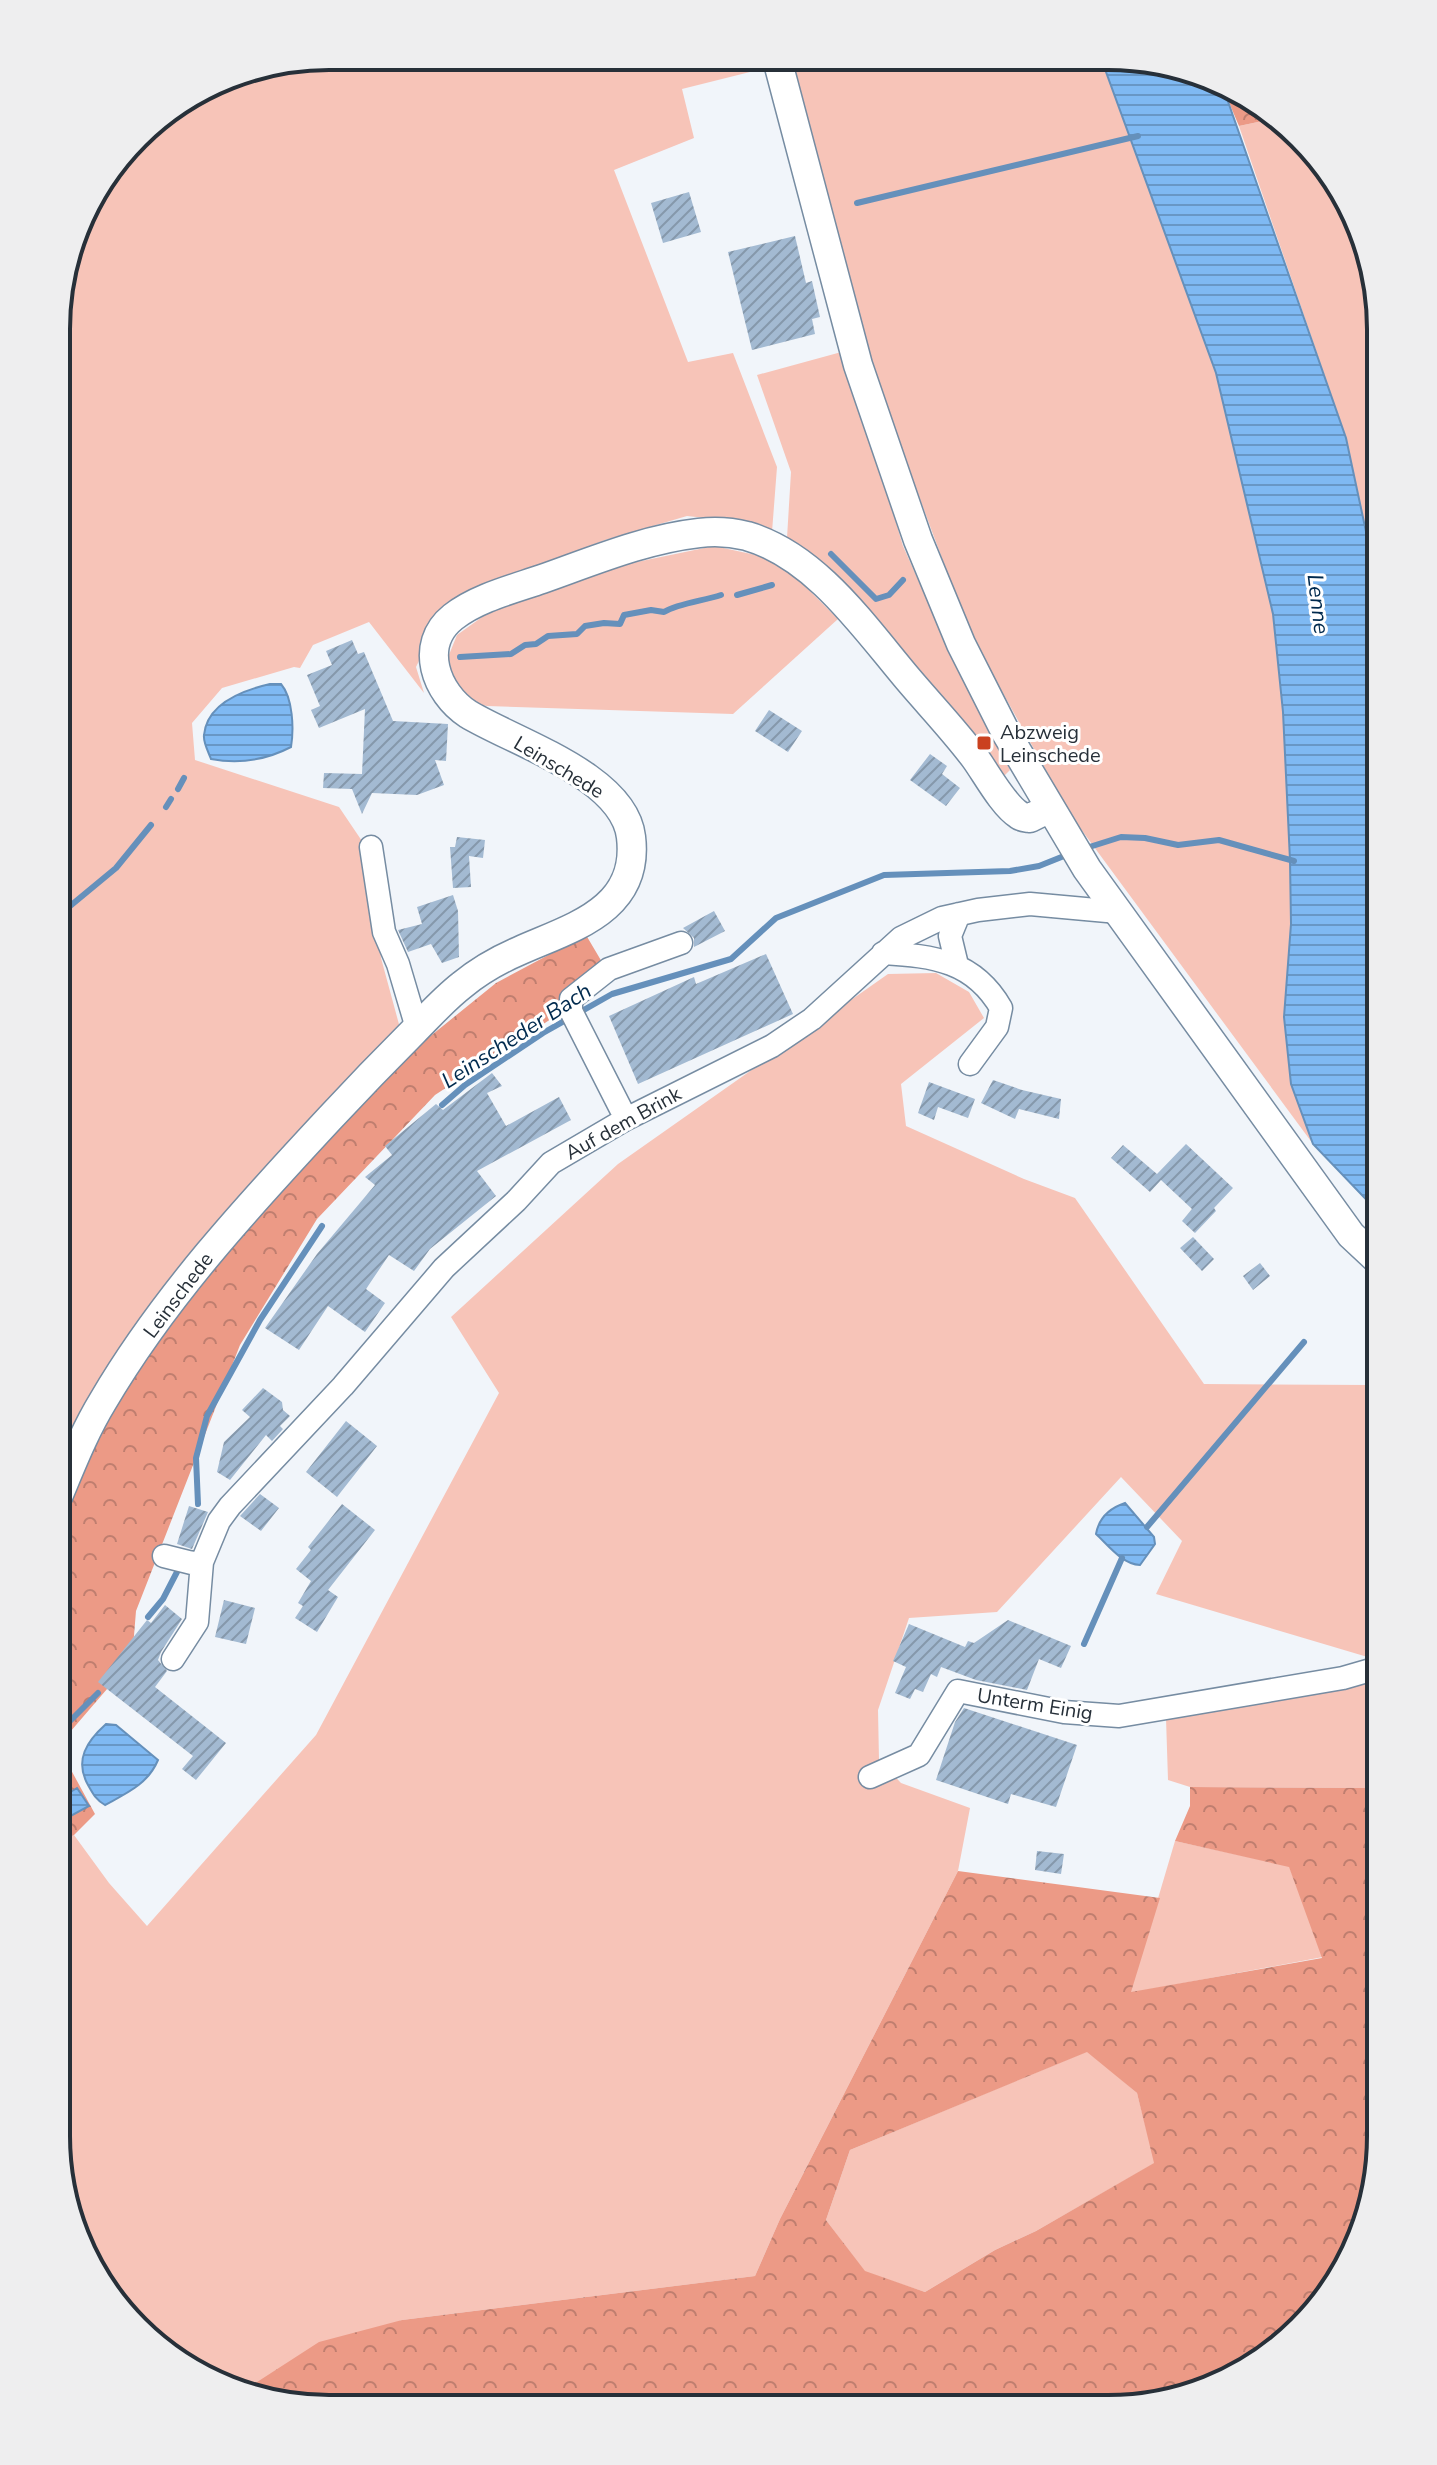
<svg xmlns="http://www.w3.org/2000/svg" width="1437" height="2465" font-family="'Nunito Sans',sans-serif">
	<defs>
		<pattern id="forest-crowns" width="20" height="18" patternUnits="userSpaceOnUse" patternTransform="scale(2)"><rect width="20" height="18" fill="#ec9a86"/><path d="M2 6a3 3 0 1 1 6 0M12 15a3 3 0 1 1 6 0" fill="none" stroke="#bf7e6f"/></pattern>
		<pattern id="water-rules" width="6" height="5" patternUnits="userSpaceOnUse" patternTransform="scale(2)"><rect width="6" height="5" fill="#7fb9f3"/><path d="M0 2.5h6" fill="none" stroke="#6897c6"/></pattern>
		<pattern id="building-hatch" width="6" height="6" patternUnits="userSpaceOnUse" patternTransform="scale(2)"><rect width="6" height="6" fill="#a3bad2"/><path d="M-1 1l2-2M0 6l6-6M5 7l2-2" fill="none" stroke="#8598ab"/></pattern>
	</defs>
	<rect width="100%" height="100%" fill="#f1f5fa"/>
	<path fill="#f7c4b8" d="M 329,56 L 764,59 L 766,68 L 682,89 L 694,138 L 614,170 L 688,362 L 733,353 L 777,467 L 772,532 L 734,521 L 687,516 L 605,540 L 504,579 L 438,622 L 416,667 L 424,693 L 369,622 L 313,645 L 300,668 L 294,667 L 222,688 L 192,723 L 195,760 L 339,807 L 364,844 L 373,880 L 381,958 L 400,1028 L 88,1402 L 66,1441 L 57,1451 L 58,294 L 84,208 L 149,124 L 225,77 Z
		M 785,59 L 1102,61 L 1216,373 L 1273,614 L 1283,712 L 1290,860 L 1291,924 L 1284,1017 L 1291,1084 L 1313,1144 L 1072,817 L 971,636 L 870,365 Z
		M 1277,118 L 1288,124 L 1366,241 L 1381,329 L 1381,642 L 1374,569 L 1346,438 L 1239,126 Z
		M 845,351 L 903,546 L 951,654 L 1010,770 L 1002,778 L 851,593 L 787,538 L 791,472 L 757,375 Z
		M 714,546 L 765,557 L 797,578 L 838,619 L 733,714 L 487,706 L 454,699 L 440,677 L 457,635 L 510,597 L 603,569 Z
		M 1381,914 L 1381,1048 L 1372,1014 Z
		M 936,973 L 969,992 L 984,1018 L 901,1084 L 906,1126 L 1024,1179 L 1075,1198 L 1204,1384 L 1370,1385 L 1381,1367 L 1381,1661 L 1156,1594 L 1182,1541 L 1121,1477 L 997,1612 L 909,1618 L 878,1710 L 879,1760 L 901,1783 L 970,1808 L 958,1871 L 780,2219 L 755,2276 L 402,2320 L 245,2388 L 243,2391 L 209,2381 L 149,2341 L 71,2224 L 56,2136 L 56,1844 L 74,1835 L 109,1883 L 147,1926 L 316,1735 L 499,1393 L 451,1317 L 618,1164 L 888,974 Z
		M 1381,1670 L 1381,1785 L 1372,1788 L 1190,1787 L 1168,1780 L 1166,1718 Z
		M 1175,1841 L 1289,1866 L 1323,1957 L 1130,1993 Z
		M 1088,2051 L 1137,2093 L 1155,2163 L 1036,2231 L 995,2250 L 925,2292 L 865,2272 L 826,2220 L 850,2150 Z"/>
	<path fill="url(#forest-crowns)" fill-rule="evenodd" d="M 1225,93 L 1277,118 L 1239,126 Z
		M 586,935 L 612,979 L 435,1095 L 317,1219 L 240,1345 L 136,1611 L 132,1660 L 58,1746 L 95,1814 L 74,1835 L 56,1844 L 56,1824 L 89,1806 L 77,1788 L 56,1801 L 56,1793 L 72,1782 L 64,1771 L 56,1774 L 57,1451 L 112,1394 L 198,1270 L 412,1051 L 496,983 Z
		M 1381,1785 L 1380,2154 L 1360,2240 L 1324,2302 L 1260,2363 L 1196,2394 L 1108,2409 L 293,2407 L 243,2391 L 319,2342 L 402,2320 L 755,2276 L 780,2219 L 958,1871 L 1160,1898 L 1131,1992 L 1322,1958 L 1289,1867 L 1175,1841 L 1190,1806 L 1190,1787 L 1372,1788 ZM 1087,2052 L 1137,2093 L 1154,2163 L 1036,2231 L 995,2250 L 925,2292 L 865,2271 L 826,2220 L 850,2150 Z"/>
	<path fill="url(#water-rules)" stroke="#6590bb" stroke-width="2" d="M 1102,61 L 1160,61 L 1225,93 L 1346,438 L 1374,569 L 1381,642 L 1381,914 L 1372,1014 L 1381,1048 L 1381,1215 L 1313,1144 L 1291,1084 L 1284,1017 L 1291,924 L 1290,860 L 1283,712 L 1273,614 L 1216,373 Z
		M 270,684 L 281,684 C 293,698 294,729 291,747 C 266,760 238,764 211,759 C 208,751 203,742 204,735 C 207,703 244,690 270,684 Z
		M 1125,1503 L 1154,1537 L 1155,1544 L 1140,1565 C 1122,1564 1109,1546 1096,1534 C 1099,1517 1110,1508 1125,1503 Z
		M 106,1724 L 116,1725 L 158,1760 C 148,1784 127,1793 105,1805 C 96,1800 93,1794 88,1785 C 74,1760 87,1741 106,1724 Z
		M 77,1788 L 89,1806 L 56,1824 L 56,1801 Z"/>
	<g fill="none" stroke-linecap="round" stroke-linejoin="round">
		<path stroke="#6590bb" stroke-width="6" d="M 857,203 L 1138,136
			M 831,554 L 876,599 L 889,595 L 903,580
			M 737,595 L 772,585
			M 460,657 L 511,654 L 525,645 L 536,644 L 548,636 L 577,634 L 585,626 L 604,623 L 620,624 L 624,615 L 651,610 L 664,612 C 679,603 703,601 721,595
			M 178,789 L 184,778
			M 166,807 L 171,799
			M 1083,849 L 1121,837 L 1145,838 L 1178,845 L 1219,840 L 1294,861
			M 58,916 L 116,868 L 151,825
			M 442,1105 L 465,1085 L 543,1033 L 612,994 L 731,959 L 776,918 L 884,875 L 1010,871 L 1039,866 L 1069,854
			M 198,1504 L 196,1458 L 207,1416 L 260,1320 L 322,1226
			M 1147,1527 L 1304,1342
			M 148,1617 L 163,1599 L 178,1570
			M 1084,1644 L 1122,1558
			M 56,1735 L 98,1693"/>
	</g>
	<path fill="url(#building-hatch)" d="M 689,192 L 701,232 L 663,243 L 651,203 Z
		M 795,236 L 806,283 L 812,281 L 820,317 L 812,319 L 815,334 L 752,350 L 728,252 Z
		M 352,640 L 358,654 L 364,652 L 393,721 L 448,724 L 446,761 L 435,760 L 444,785 L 417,795 L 372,793 L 362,814 L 352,789 L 323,788 L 324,773 L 362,774 L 365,709 L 319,728 L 311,710 L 320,706 L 307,675 L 332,665 L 326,651 Z
		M 769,710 L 802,731 L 788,752 L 755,731 Z
		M 930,754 L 947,766 L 942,774 L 960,788 L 946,806 L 910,780 Z
		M 457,837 L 485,840 L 483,858 L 469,856 L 471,887 L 453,888 L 450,847 L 455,847 Z
		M 453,895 L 458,911 L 459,957 L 442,963 L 431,944 L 408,952 L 398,930 L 422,924 L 417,907 Z
		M 714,911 L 725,931 L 694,947 L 694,938 L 683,928 Z
		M 766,954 L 793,1014 L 638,1084 L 609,1016 L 694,977 L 696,984 Z
		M 492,1073 L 502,1086 L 487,1093 L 506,1126 L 559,1097 L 571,1120 L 477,1171 L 496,1196 L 430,1249 L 414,1271 L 389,1255 L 366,1289 L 385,1303 L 365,1332 L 328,1306 L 299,1350 L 265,1328 L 317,1254 L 375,1185 L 365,1177 L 392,1155 L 385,1146 L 436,1104 L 443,1110 Z
		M 993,1080 L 1022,1090 L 1061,1099 L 1059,1119 L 1019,1109 L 1015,1119 L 981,1103 Z
		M 929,1082 L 975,1099 L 968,1118 L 938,1107 L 934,1120 L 918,1113 Z
		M 1186,1144 L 1233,1188 L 1214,1208 L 1216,1211 L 1195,1233 L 1182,1221 L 1192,1209 L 1161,1180 L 1150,1192 L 1111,1158 L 1123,1145 L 1157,1174 Z
		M 1193,1237 L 1214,1259 L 1202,1271 L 1180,1248 Z
		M 1260,1263 L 1270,1276 L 1253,1290 L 1243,1276 Z
		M 263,1388 L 282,1402 L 283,1410 L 290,1416 L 280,1426 L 283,1429 L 272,1441 L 266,1435 L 230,1480 L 217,1472 L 224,1442 L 250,1417 L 242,1410 Z
		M 346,1421 L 377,1446 L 337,1497 L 306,1472 Z
		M 260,1494 L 279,1508 L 261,1531 L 240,1516 Z
		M 342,1504 L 375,1530 L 328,1590 L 338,1597 L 317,1632 L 295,1618 L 303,1606 L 298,1603 L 311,1581 L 296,1569 L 311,1550 L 308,1547 Z
		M 189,1506 L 208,1512 L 192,1549 L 177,1544 Z
		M 224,1600 L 255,1608 L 246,1644 L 215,1637 Z
		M 165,1605 L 182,1619 L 161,1652 L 158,1660 L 167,1671 L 155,1687 L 226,1743 L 196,1780 L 182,1769 L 193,1756 L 98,1682 L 147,1620 L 151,1623 Z
		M 1008,1620 L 1071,1646 L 1061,1668 L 1039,1659 L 1027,1690 L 976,1680 L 941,1667 L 937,1677 L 931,1674 L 923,1692 L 915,1689 L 910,1699 L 895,1693 L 906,1667 L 893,1661 L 909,1624 L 965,1647 L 968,1641 L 974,1643 Z
		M 964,1708 L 1077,1745 L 1056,1807 L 1011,1794 L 1008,1804 L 936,1780 L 955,1722 Z
		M 1037,1851 L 1064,1854 L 1061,1874 L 1035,1870 Z"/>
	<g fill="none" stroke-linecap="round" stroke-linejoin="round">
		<g stroke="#768ca2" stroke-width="25">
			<path id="minor" d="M 371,847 L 384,932 L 398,964 L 417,1028
				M 883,953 C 934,956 974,961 1001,1008 L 997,1027 L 970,1064
				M 957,965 L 950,936 L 959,914
				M 626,1119 L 571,1011 L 571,999 L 609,969 L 681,943
				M 164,1556 L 192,1563 L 202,1562 L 219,1521 L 230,1506 L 343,1386 L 444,1268 L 516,1201 L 551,1163 L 626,1119 L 772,1046 L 812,1019 L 901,938 L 942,918 L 978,910 L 1030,904 L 1118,912
				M 173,1659 L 197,1622 L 202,1562
				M 870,1777 L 919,1755 L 958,1691 L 1064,1712 L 1119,1716 L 1343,1678 L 1381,1667"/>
		</g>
		<g stroke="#768ca2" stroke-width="31">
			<path id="major" d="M 777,59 L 858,365 L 918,540 L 961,644 L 1005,731 L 1087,869 L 1351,1235 L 1381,1263
				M 57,1499 C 71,1466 84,1432 103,1401 C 164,1297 248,1206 330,1118 C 357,1089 385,1060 414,1031 C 429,1016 444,999 462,985 C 479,971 498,960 519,951 C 570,928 640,911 631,837 C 624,776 514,742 468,714 C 436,693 418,645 453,617 C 477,598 513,589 542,579 C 593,561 645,539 699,533 C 715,531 731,532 747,536 C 816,556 864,627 908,679 C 930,705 954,730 975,758 C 986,773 1003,805 1019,815 C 1023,818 1025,817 1030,818 L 1050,808"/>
		</g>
		<use href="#minor" stroke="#fff" stroke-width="22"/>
		<use href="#major" stroke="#fff" stroke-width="28"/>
	</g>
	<rect fill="#ca411f" stroke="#fff" stroke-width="3" x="976" y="735" width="16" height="16" rx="4"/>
	<g text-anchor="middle" stroke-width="6" stroke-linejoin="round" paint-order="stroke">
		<g font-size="20" fill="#273039" stroke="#fff" text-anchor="start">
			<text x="1000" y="739">Abzweig<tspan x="1000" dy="23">Leinschede</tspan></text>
		</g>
		<g font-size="20" fill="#273039" stroke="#fff">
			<text transform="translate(559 767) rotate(31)" y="7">Leinschede</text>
			<text transform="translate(623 1123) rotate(-29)" y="7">Auf dem Brink</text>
			<text transform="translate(178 1295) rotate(-53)" y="7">Leinschede</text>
			<text transform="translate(1035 1704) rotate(9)" y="7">Unterm Einig</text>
		</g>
		<g font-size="22" font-style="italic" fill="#002a4e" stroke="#fff">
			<text transform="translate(1319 604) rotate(83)" y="8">Lenne</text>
			<text transform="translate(516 1035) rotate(-33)" y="8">Leinscheder Bach</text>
		</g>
	</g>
	<path d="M0 0H1437V2465H0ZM329 70H1108A259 259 0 0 1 1367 329V2136A259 259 0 0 1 1108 2395H329A259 259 0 0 1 70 2136V329A259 259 0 0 1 329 70Z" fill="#eeeeef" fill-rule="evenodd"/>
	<path fill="none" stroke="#273039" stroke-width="4" d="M329 70H1108A259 259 0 0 1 1367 329V2136A259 259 0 0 1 1108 2395H329A259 259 0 0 1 70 2136V329A259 259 0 0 1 329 70Z"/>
</svg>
